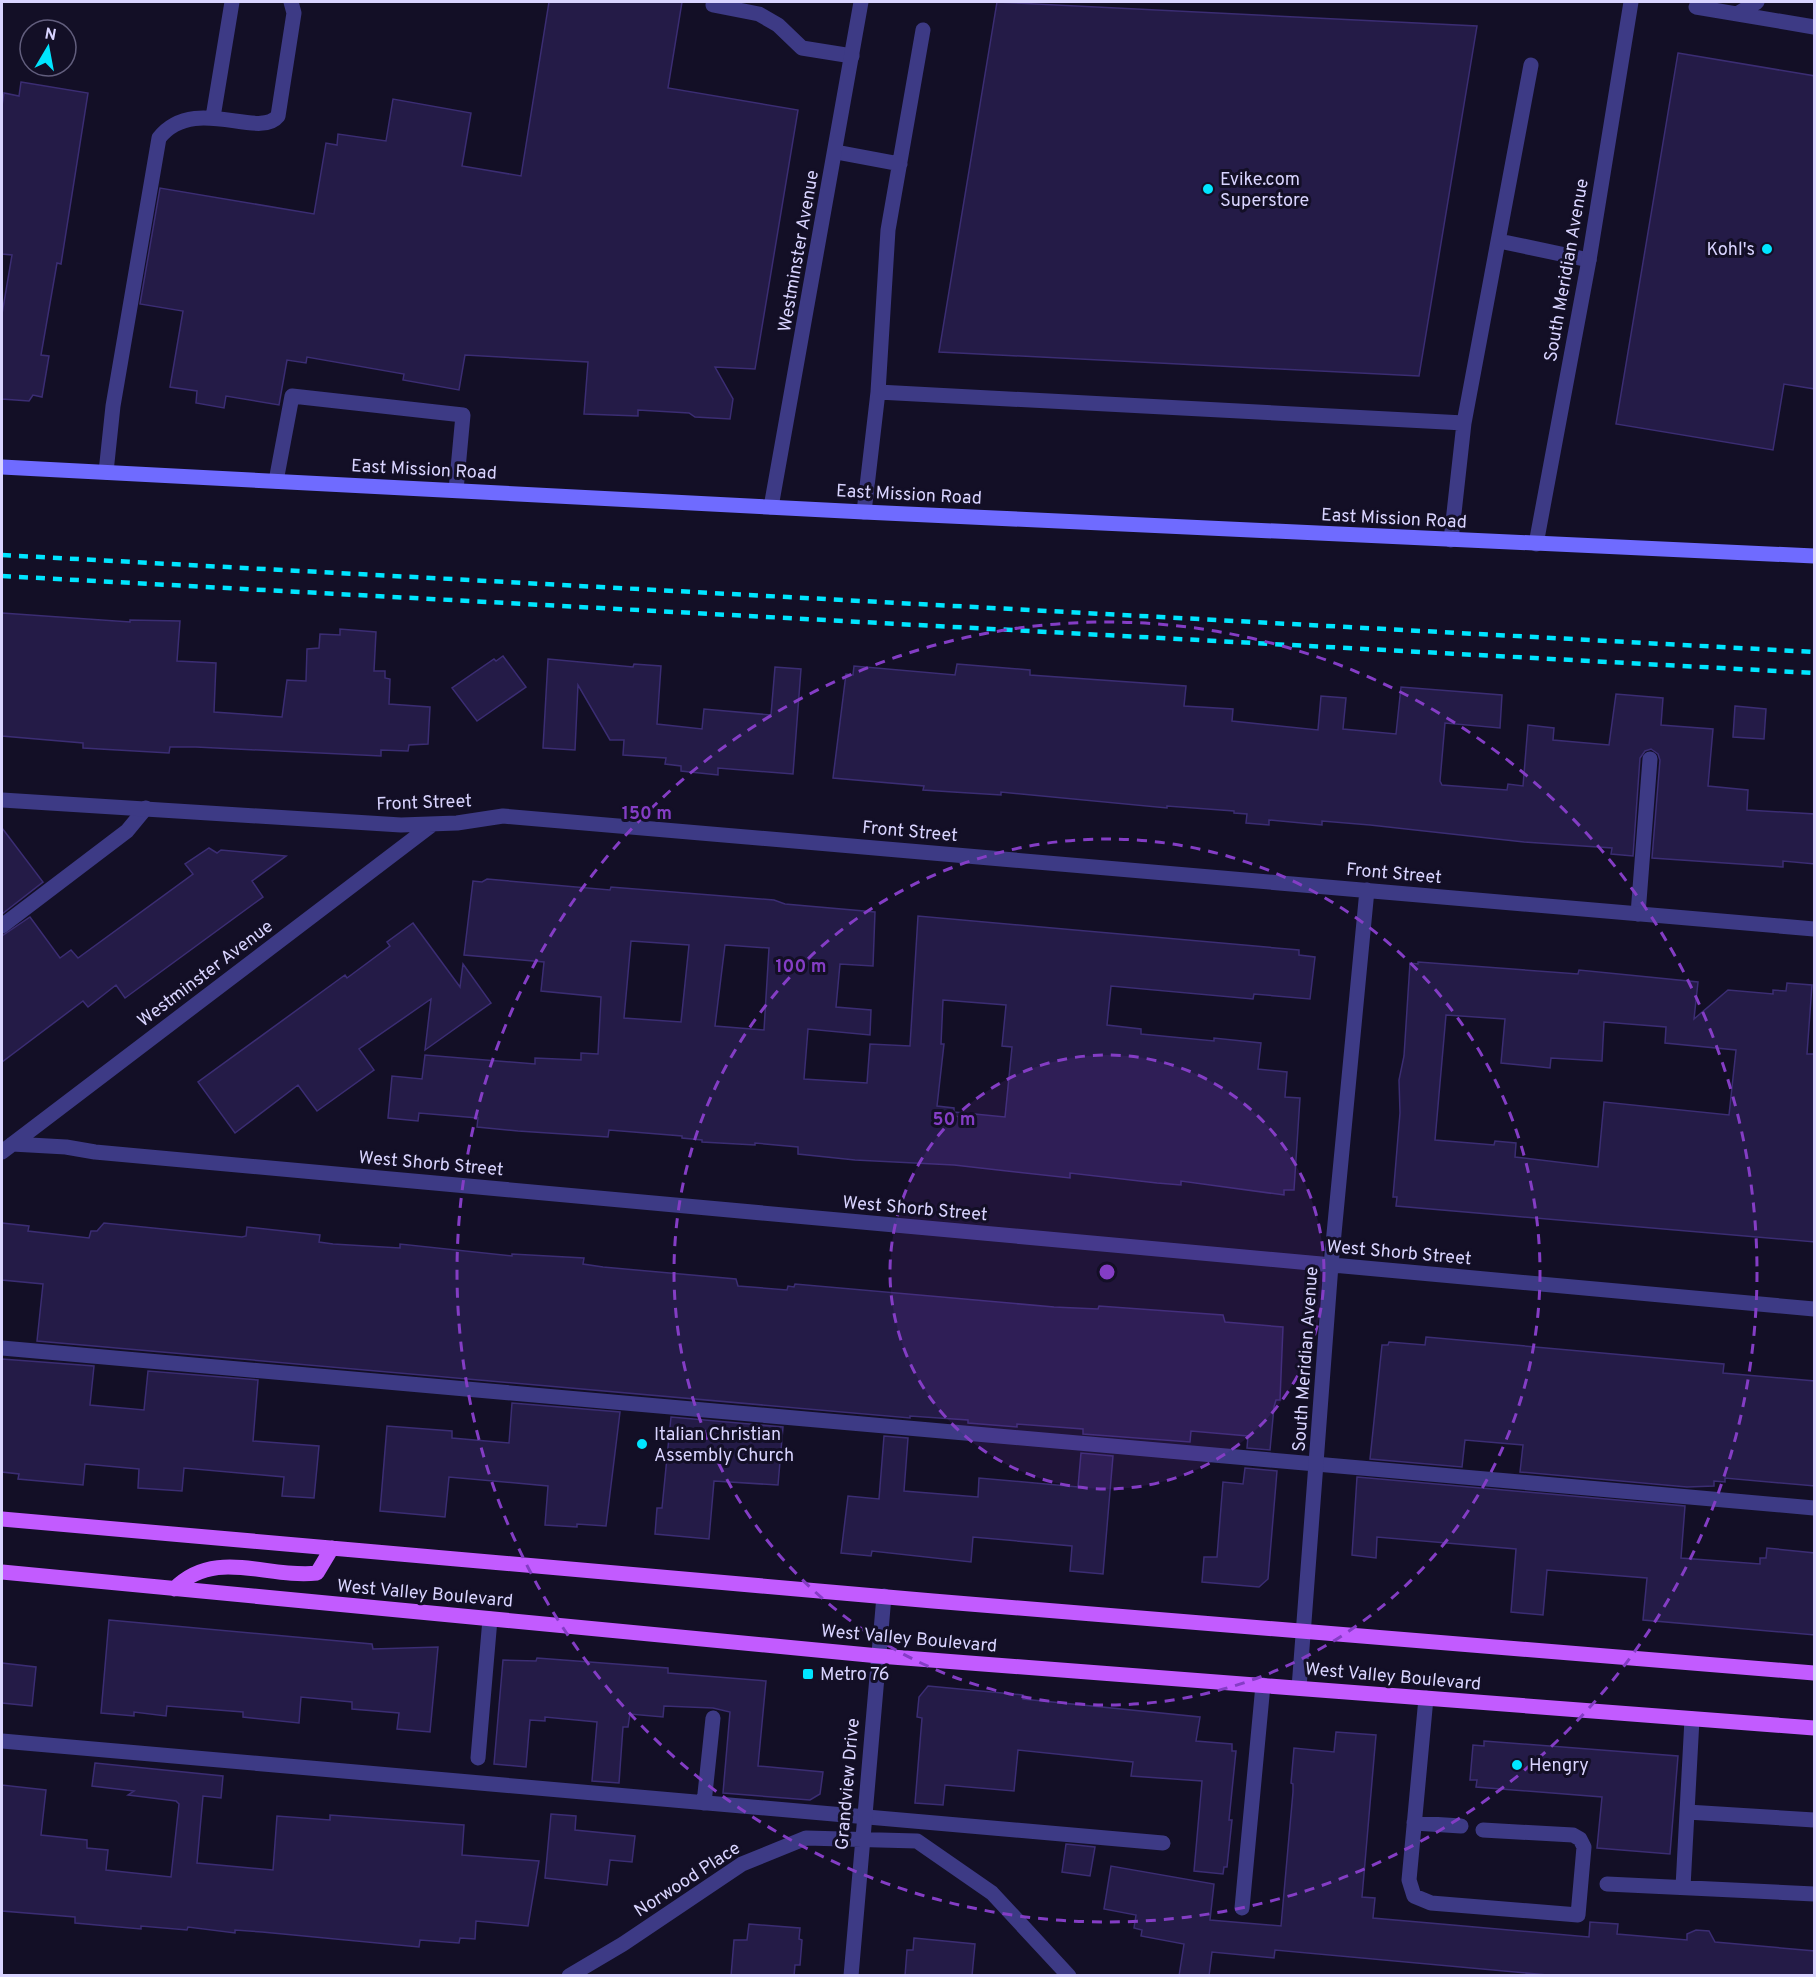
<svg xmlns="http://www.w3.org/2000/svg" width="1816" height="1977" font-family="Overpass,sans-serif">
	<rect width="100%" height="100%" fill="#130f26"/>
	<path fill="#241b47" stroke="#3b2d73" stroke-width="1.5" fill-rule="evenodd" d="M 549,2 L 682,2 L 668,88 L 798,110 L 755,369 L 715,367 L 733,399 L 730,419 L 695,417 L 689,413 L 638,410 L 638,416 L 584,414 L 588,362 L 465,355 L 459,390 L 403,380 L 404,374 L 307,357 L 306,363 L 287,360 L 279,405 L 226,396 L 224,408 L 196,403 L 197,391 L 170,387 L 183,311 L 140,304 L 160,188 L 314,214 L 326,143 L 337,145 L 338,134 L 386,141 L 393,99 L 471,113 L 462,166 L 521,176 Z
		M 997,2 L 1477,26 L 1419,376 L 939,352 Z
		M 1678,53 L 1815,76 L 1815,389 L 1784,384 L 1773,450 L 1616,424 Z
		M 21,82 L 88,93 L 61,264 L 57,263 L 41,355 L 49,356 L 42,397 L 33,395 L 29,401 L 2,399 L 2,314 L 12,255 L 2,254 L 2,106 L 4,93 L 19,96 Z
		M 2,613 L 130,622 L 130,620 L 180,621 L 177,661 L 216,663 L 214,712 L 282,717 L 287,680 L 306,681 L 307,649 L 319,648 L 320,634 L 340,635 L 340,629 L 376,632 L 374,671 L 385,671 L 385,678 L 390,679 L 389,704 L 430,707 L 428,744 L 409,745 L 408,751 L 381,750 L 381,756 L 196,747 L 170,747 L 169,753 L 83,748 L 83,743 L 2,736 Z
		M 503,656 L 526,687 L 477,721 L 452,688 L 494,659 L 496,661 Z
		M 548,659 L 633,667 L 634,664 L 661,666 L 657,724 L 702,729 L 704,709 L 771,715 L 775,667 L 801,669 L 793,774 L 718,768 L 718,775 L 681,771 L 681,766 L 665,764 L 666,758 L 623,755 L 624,740 L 610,740 L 578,685 L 575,750 L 543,748 Z
		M 957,664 L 1030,670 L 1030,675 L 1186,686 L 1184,706 L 1233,709 L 1232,721 L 1318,730 L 1321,696 L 1346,698 L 1343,729 L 1396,734 L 1401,687 L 1502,695 L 1500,728 L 1445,723 L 1440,781 L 1442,785 L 1507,790 L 1508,784 L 1523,786 L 1528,725 L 1554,728 L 1553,740 L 1609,745 L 1616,694 L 1663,698 L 1661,725 L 1713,729 L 1708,786 L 1748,790 L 1747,810 L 1815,814 L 1815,864 L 1783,861 L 1783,867 L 1652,858 L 1660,760 L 1658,754 L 1651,749 L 1645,751 L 1640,758 L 1633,856 L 1611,854 L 1612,848 L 1524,842 L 1370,825 L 1322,821 L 1322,825 L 1269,820 L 1269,825 L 1246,823 L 1247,814 L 1234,813 L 1234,811 L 1167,806 L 1167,808 L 1001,792 L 1001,795 L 953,792 L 923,790 L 924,786 L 833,778 L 846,674 L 853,675 L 854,666 L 955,675 Z
		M 1735,706 L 1766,709 L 1764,739 L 1733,737 Z
		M 2,828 L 43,882 L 2,914 Z
		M 209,848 L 217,853 L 221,850 L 286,856 L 252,881 L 263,897 L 125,998 L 116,985 L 88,1007 L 83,1001 L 2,1062 L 2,936 L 30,917 L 60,958 L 71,950 L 78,958 L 193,874 L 185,864 Z
		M 487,879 L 610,890 L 611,887 L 774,900 L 785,904 L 875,912 L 873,966 L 840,964 L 836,1007 L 871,1010 L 870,1035 L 808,1029 L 804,1079 L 867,1083 L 870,1044 L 910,1046 L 918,916 L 1299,950 L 1299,955 L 1315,957 L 1310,999 L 1254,994 L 1253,999 L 1111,986 L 1107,1025 L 1141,1029 L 1141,1034 L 1214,1041 L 1214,1038 L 1261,1043 L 1258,1069 L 1287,1072 L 1285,1097 L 1300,1098 L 1294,1190 L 1284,1190 L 1284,1195 L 1181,1181 L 1181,1185 L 1157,1183 L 1070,1173 L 1070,1178 L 954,1165 L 855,1160 L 798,1154 L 798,1147 L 755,1143 L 755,1145 L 702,1142 L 702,1140 L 682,1138 L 682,1136 L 609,1130 L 608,1137 L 518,1131 L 477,1127 L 478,1118 L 419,1113 L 418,1121 L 388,1118 L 392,1076 L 422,1079 L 425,1055 L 535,1064 L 535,1058 L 581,1060 L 581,1053 L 598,1054 L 601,997 L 541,991 L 544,962 L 464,955 L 473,881 L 482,882 ZM 631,941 L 689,945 L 681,1022 L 624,1018 ZM 725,945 L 769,948 L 764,1030 L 715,1026 ZM 943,1000 L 1006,1005 L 1002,1046 L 1012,1047 L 1005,1117 L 954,1112 L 954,1108 L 937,1106 L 944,1044 L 941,1044 Z
		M 413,923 L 460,987 L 463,964 L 491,1003 L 425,1050 L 431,999 L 359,1049 L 374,1070 L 317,1111 L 298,1085 L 235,1133 L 198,1082 L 345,975 L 347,978 L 390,946 L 387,942 Z
		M 1418,962 L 1578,974 L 1579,970 L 1698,982 L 1694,1019 L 1728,990 L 1773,994 L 1773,990 L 1786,991 L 1787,983 L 1812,985 L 1807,1054 L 1815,1054 L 1815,1242 L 1396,1206 L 1397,1197 L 1393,1197 L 1400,1113 L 1399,1080 L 1404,1056 L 1410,963 L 1418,964 ZM 1446,1015 L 1505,1019 L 1501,1063 L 1550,1068 L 1551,1058 L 1602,1061 L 1604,1022 L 1666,1027 L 1665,1043 L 1736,1050 L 1729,1115 L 1604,1102 L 1598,1167 L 1515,1157 L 1516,1143 L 1495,1141 L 1494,1145 L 1435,1140 Z
		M 2,1223 L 29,1226 L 28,1231 L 89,1238 L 91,1231 L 97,1231 L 104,1223 L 242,1237 L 246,1236 L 247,1227 L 320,1235 L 319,1242 L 333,1244 L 400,1248 L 400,1244 L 512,1256 L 512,1254 L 584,1258 L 583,1264 L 603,1267 L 736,1279 L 738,1286 L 787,1290 L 788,1286 L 794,1287 L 795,1284 L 1054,1307 L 1098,1309 L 1099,1306 L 1223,1315 L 1225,1322 L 1283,1327 L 1280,1400 L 1276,1400 L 1274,1407 L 1270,1450 L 1247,1448 L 1248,1436 L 1191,1431 L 1190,1442 L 1083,1434 L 1083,1429 L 1017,1424 L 1017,1427 L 968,1423 L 968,1420 L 910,1416 L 910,1418 L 37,1341 L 43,1284 L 2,1280 Z
		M 1426,1337 L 1724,1364 L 1723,1373 L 1815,1381 L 1815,1486 L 1725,1478 L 1725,1482 L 1714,1481 L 1714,1486 L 1687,1487 L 1520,1472 L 1523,1445 L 1465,1440 L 1462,1467 L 1370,1459 L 1382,1345 L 1388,1345 L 1389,1342 L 1425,1345 Z
		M 2,1359 L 94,1366 L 90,1405 L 144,1410 L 148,1371 L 258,1380 L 253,1441 L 319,1446 L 314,1498 L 282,1496 L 284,1477 L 184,1468 L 182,1491 L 138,1488 L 139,1469 L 85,1464 L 83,1485 L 18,1479 L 19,1474 L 2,1472 Z
		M 512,1403 L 620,1412 L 606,1526 L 577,1524 L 577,1527 L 545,1525 L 548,1486 L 449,1477 L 445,1517 L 380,1511 L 387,1426 L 452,1431 L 452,1438 L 509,1443 Z
		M 671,1417 L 783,1427 L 778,1485 L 714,1481 L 709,1539 L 655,1534 L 657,1508 L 662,1508 Z
		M 884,1436 L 908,1438 L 904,1491 L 978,1497 L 979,1478 L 1078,1487 L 1081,1453 L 1113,1456 L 1103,1574 L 1070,1571 L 1072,1546 L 973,1537 L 971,1562 L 872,1551 L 871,1556 L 841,1553 L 848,1496 L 879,1499 Z
		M 1245,1468 L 1277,1471 L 1268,1579 L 1259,1587 L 1202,1582 L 1204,1557 L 1217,1557 L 1223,1482 L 1243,1484 Z
		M 1357,1477 L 1685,1506 L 1681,1558 L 1760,1564 L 1760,1558 L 1766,1558 L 1767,1548 L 1815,1553 L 1815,1635 L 1643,1620 L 1647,1578 L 1547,1570 L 1543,1615 L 1511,1612 L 1516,1549 L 1377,1537 L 1376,1558 L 1352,1555 Z
		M 109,1620 L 372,1644 L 373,1649 L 438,1647 L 430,1732 L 397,1729 L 399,1713 L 352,1709 L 352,1702 L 301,1697 L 299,1723 L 243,1717 L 243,1712 L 167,1706 L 166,1716 L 134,1712 L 134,1716 L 101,1713 Z
		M 537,1658 L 668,1668 L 668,1673 L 766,1681 L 758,1766 L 823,1772 L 820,1794 L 810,1800 L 723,1793 L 730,1712 L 713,1708 L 664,1706 L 663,1717 L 630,1714 L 628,1727 L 623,1727 L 619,1783 L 592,1781 L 597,1722 L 545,1717 L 545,1721 L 530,1720 L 526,1767 L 494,1764 L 503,1660 L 536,1661 Z
		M 2,1663 L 36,1667 L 32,1706 L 2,1703 Z
		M 928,1686 L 1023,1695 L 1023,1699 L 1200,1717 L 1196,1741 L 1232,1744 L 1232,1751 L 1236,1751 L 1229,1820 L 1232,1820 L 1227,1867 L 1224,1867 L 1223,1874 L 1194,1871 L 1202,1781 L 1131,1776 L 1133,1762 L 1018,1750 L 1014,1791 L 945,1785 L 943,1805 L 915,1803 L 922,1718 L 917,1717 L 919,1697 Z
		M 1336,1732 L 1376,1735 L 1362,1897 L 1375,1898 L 1373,1918 L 1589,1937 L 1590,1922 L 1618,1924 L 1617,1934 L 1687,1940 L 1687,1934 L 1696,1930 L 1709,1931 L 1715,1942 L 1815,1951 L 1815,1976 L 1558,1976 L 1275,1950 L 1274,1958 L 1212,1952 L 1209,1976 L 1179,1976 L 1184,1944 L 1141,1936 L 1142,1930 L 1134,1928 L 1136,1915 L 1104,1909 L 1111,1866 L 1214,1884 L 1210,1920 L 1281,1926 L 1293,1792 L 1293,1784 L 1291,1783 L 1294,1748 L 1334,1752 Z
		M 1484,1741 L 1678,1756 L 1670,1854 L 1597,1848 L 1602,1797 L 1476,1787 L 1477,1780 L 1470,1780 L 1473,1745 L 1484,1746 Z
		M 95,1763 L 223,1776 L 221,1798 L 203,1796 L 197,1863 L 273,1870 L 277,1816 L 330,1820 L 330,1815 L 464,1825 L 462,1855 L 539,1861 L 528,1926 L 476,1921 L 475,1939 L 460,1938 L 459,1943 L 420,1940 L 419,1947 L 262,1932 L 235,1930 L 235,1933 L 188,1927 L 187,1930 L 141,1926 L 141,1929 L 75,1923 L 75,1917 L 2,1911 L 2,1785 L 46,1790 L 41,1835 L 87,1840 L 87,1848 L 108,1850 L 106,1870 L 171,1877 L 179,1804 L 176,1801 L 128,1795 L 134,1791 L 92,1786 Z
		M 551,1814 L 576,1816 L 575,1830 L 635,1836 L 632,1862 L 610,1860 L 607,1885 L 545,1878 Z
		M 1066,1844 L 1095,1847 L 1090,1876 L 1062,1872 Z
		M 749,1924 L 800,1928 L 799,1939 L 802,1940 L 800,1965 L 795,1965 L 794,1976 L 731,1976 L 734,1940 L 747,1940 Z
		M 914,1938 L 975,1944 L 972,1976 L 905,1976 L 907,1950 L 913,1950 Z"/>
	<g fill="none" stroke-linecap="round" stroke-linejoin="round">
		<path stroke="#3d3a85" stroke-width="15" d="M 713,5 L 759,14 L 778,25 L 802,48 L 852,56
			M 1696,7 L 1814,27
			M 1737,14 L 1757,2
			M 213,117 L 232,2
			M 836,152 L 900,164
			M 1499,241 L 1589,260
			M 878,392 L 888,230 L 923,30
			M 1464,423 L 1531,65
			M 106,472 L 113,406 L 159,138 C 194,94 259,140 278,116 L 294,13 L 291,2
			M 276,481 L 292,396 L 463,415 L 456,490
			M 864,512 L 878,392 L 1464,423 L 1451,540
			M 1638,914 L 1650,759
			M 2,926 L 127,831 L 146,808
			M 2,1348 L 1814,1508
			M 1426,1698 L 1409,1880 L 1414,1896 L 1431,1903 L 1578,1915 L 1584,1847 L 1580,1839 L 1573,1835 L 1483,1830
			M 1692,1719 L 1687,1812 L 1814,1820
			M 2,1741 L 1163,1843
			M 478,1758 L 490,1619
			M 704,1803 L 713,1718
			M 1414,1823 L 1461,1826
			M 1607,1884 L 1814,1894
			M 1683,1887 L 1687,1812"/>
		<path stroke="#3d3a85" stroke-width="15" d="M 771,507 L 861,2
			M 1536,544 L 1589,260 L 1631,2
			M 2,800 L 401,825 L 457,823 L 503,816 L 1814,929
			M 12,1144 L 66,1147 L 95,1152 L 1814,1309
			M 2,1152 L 433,824
			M 1299,1688 L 1331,1265 L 1367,890
			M 1242,1908 L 1263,1685
			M 569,1976 L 623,1944 L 742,1864 L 806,1838 L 917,1841 L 992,1893 L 1069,1976
			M 851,1976 L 884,1596"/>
		<path stroke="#6f6bff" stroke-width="15" d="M 2,467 L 864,512 L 1814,556"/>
		<path stroke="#c25bff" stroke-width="15" d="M 2,1519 L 933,1601 L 1814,1673
			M 2,1572 L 879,1656 L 1814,1728
			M 174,1589 C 215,1547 268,1579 317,1573 L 332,1548"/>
		<path stroke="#00e5ff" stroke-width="4.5" stroke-dasharray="9 8" stroke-linecap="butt" d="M 2,555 L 1814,652
			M 2,576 L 1814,673"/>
	</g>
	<circle cx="1107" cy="1272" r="217" fill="#843dc5" fill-opacity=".12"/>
	<g fill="none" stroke="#843dc5" stroke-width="3" stroke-dasharray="10 8">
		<circle cx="1107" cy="1272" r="217"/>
		<circle cx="1107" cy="1272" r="433"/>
		<circle cx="1107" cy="1272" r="650"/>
	</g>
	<g fill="#00e5ff" stroke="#130f26" stroke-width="2">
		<circle cx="1208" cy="189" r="6"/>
		<circle cx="1767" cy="249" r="6"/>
		<circle cx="642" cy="1444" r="6"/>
		<rect x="802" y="1668" width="12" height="12" rx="3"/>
		<circle cx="1517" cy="1765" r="6"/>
	</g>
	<g text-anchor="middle" stroke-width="6" stroke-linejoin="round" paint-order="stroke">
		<g font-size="18" fill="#d9d4ff" stroke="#130f26" text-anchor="start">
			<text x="1220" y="185">Evike.com<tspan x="1220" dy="21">Superstore</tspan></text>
			<text x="1755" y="255" text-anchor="end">Kohl's</text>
			<text x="654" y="1440">Italian Christian<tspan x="654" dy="21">Assembly Church</tspan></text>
			<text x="820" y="1680">Metro 76</text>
			<text x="1529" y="1771">Hengry</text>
		</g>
		<g font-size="18" fill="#d9d4ff" stroke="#130f26">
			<text transform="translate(798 251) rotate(-80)" y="6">Westminster Avenue</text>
			<text transform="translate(1566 270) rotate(-80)" y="6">South Meridian Avenue</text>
			<text transform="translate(424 469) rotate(3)" y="6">East Mission Road</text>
			<text transform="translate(909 494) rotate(3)" y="6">East Mission Road</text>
			<text transform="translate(1394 518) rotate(3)" y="6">East Mission Road</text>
			<text transform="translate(424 802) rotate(-2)" y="6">Front Street</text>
			<text transform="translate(910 831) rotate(5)" y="6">Front Street</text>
			<text transform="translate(1394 873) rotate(5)" y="6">Front Street</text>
			<text transform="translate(205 973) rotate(-37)" y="6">Westminster Avenue</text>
			<text transform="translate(431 1163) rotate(5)" y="6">West Shorb Street</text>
			<text transform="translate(915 1208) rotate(5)" y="6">West Shorb Street</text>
			<text transform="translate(1399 1252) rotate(5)" y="6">West Shorb Street</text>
			<text transform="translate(1305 1359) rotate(-86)" y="6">South Meridian Avenue</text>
			<text transform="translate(425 1593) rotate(5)" y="6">West Valley Boulevard</text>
			<text transform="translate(909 1638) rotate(5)" y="6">West Valley Boulevard</text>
			<text transform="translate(1393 1676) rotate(5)" y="6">West Valley Boulevard</text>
			<text transform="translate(847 1784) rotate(-85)" y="6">Grandview Drive</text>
			<text transform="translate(687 1879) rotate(-33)" y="6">Norwood Place</text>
		</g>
	</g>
	<circle cx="1107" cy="1272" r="9" fill="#843dc5" stroke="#130f26" stroke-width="3"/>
	<g font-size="18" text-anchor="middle" font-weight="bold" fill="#843dc5" stroke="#130f26" stroke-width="6" stroke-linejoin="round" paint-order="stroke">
		<text x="647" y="819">150 m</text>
		<text x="801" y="972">100 m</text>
		<text x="954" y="1125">50 m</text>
	</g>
	<rect width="1816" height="1977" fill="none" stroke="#d9d4ff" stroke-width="6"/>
	<g transform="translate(48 48) rotate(10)"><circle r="28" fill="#130f26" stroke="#625e7d" stroke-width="1.5"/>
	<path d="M0-4.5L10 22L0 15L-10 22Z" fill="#00e5ff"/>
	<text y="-9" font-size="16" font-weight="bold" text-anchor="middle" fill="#d9d4ff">N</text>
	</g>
</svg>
